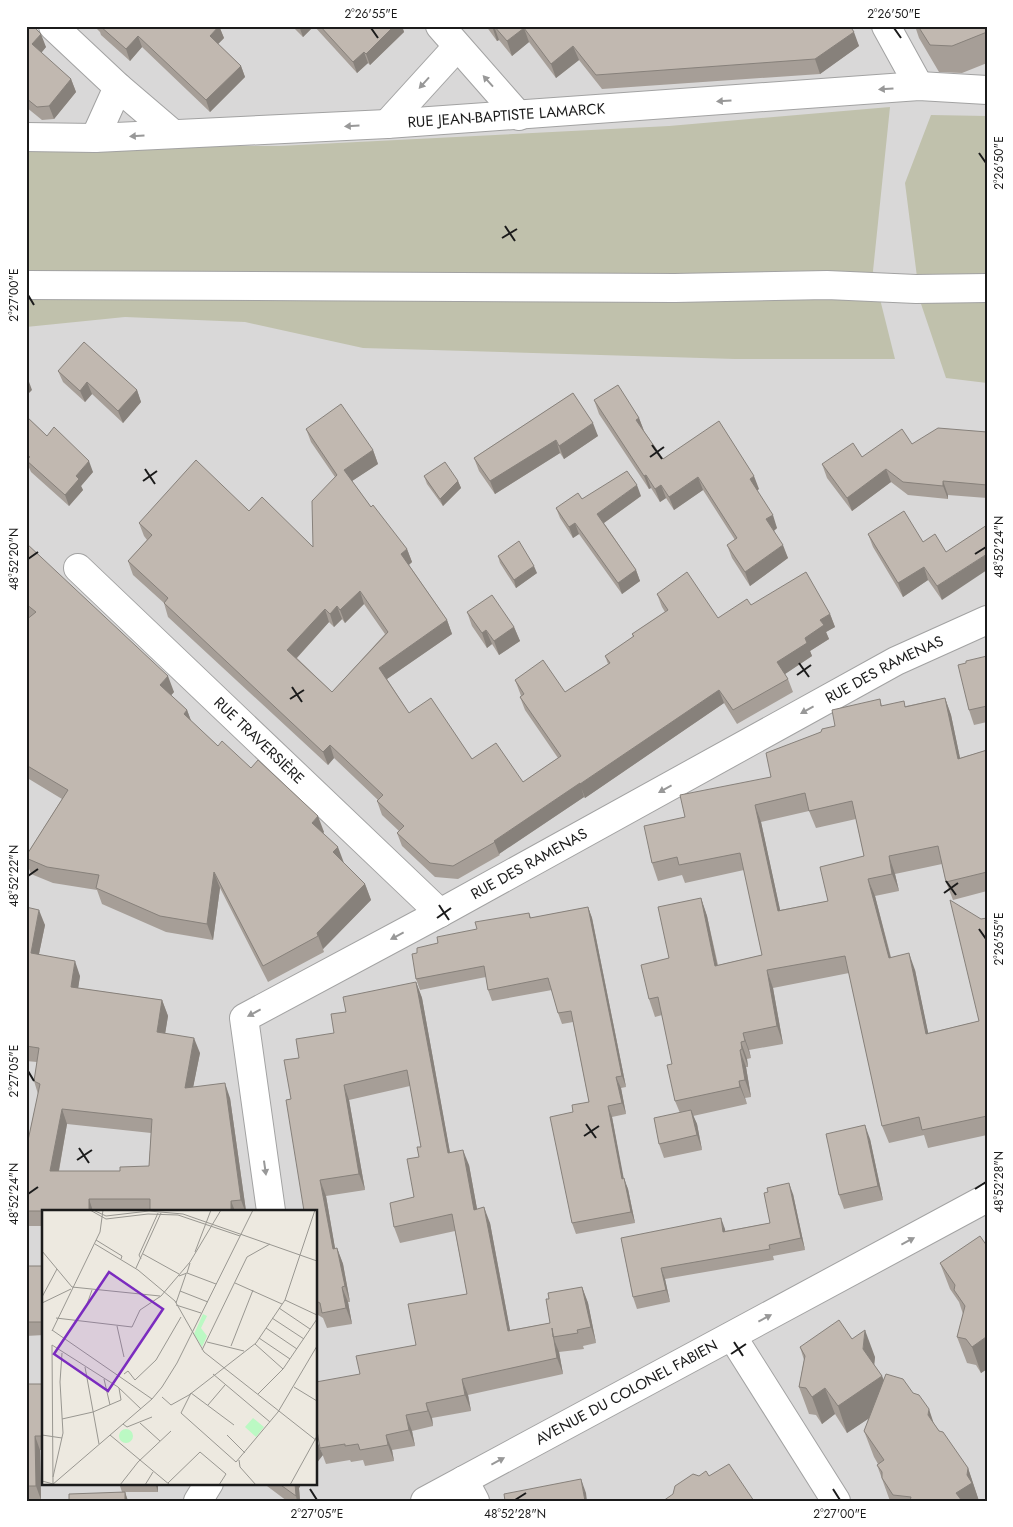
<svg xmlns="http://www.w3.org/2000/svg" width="1013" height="1527" font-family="Jost,sans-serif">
	<rect width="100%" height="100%" fill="#ede9e0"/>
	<path fill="#d9d8d8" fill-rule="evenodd" d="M 26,26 L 987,26 L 987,1501 L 26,1501 ZM 44,1211 L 316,1211 L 316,1483 L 44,1483 Z"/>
	<path fill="#c0c1ac" d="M 890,107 L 873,271 L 895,359 L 735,359 L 363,348 L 245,322 L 125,317 L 26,327 L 26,146 L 279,146 L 669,126 Z
		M 931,115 L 987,116 L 987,383 L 946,378 L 916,289 L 917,277 L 905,183 Z"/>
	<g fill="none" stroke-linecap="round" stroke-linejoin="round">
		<g stroke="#a2a2a2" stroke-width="30">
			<g id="minor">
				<path d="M 53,26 L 118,87 L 173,134"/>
				<path d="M 440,26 L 519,116"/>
				<path d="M 886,26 L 919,86"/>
				<path d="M 387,124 L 457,47"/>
				<path id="s1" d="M 26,137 L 95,138 L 387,124 L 919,86 L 987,90"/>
				<path d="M 95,138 L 118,87"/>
				<path d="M 26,285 L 675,288 L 827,285 L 916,289 L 987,288"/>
				<path id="s2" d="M 78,568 L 440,913"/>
				<path id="s3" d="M 271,1211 L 244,1018 L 440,913 L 896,661 L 987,620"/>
				<path d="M 732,1336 L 836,1501"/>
				<path d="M 464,1480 L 475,1501"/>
				<path d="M 198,1501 L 209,1483"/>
				<path id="s4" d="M 425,1501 L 987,1198"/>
			</g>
		</g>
		<use href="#minor" stroke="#fff" stroke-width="28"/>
	</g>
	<path fill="#a69e97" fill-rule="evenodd" d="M 26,26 L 46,47 L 41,53 L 71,79 L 76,92 L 54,119 L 42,120 L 26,107 Z
		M 94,26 L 219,26 L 224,38 L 218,44 L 241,66 L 245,77 L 210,112 L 142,47 L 130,61 L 101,35 L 100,32 Z
		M 292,26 L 402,26 L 404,32 L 370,65 L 368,63 L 357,73 L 314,26 L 303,37 Z
		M 486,26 L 850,26 L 859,46 L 820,74 L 602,89 L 579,60 L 556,78 L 529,42 L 512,56 L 499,40 L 497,41 Z
		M 915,26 L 987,26 L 987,63 L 962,73 L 939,72 L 919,38 Z
		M 58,371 L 137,390 L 141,402 L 123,423 L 92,394 L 85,402 L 63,382 Z
		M 573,393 L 598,436 L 564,459 L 560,453 L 495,494 L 479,471 L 474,458 Z
		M 594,400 L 639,418 L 644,431 L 663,459 L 759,489 L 757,490 L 777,528 L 774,531 L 788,558 L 750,586 L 732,558 L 727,545 L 735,540 L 703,490 L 674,510 L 666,498 L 660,502 L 651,488 L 649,489 L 599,414 Z
		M 26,416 L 47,436 L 93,472 L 81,486 L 83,490 L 69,506 L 31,472 L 26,461 Z
		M 306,429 L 373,450 L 378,464 L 352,481 L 371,507 L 407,549 L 412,562 L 409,565 L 447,620 L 452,634 L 387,679 L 409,713 L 472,759 L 523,782 L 558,758 L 525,710 L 520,697 L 521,696 L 520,693 L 515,680 L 565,692 L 608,664 L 605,656 L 633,637 L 632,634 L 665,612 L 662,607 L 657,594 L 718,618 L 751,605 L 830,614 L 835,627 L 826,632 L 829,639 L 810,651 L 812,656 L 785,674 L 788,679 L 793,692 L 737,724 L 724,703 L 585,798 L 584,797 L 499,854 L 500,855 L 458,879 L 435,877 L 402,846 L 397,833 L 399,831 L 382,815 L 377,801 L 378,800 L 334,758 L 328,765 L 168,617 L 164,603 L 133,575 L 128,561 L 147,540 L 144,536 L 139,523 L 249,511 L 313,547 L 335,477 L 311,442 ZM 364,604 L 385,634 L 332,692 L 297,658 L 329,622 L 334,627 L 342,619 L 345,623 Z
		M 987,432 L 987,498 L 948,495 L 948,499 L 908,495 L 891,482 L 852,511 L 827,478 L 822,464 L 862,457 L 912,444 Z
		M 424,476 L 458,481 L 461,488 L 443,506 L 427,484 Z
		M 641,496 L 604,523 L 636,570 L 640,581 L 622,594 L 579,534 L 573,538 L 560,518 L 556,508 L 582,499 Z
		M 868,534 L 923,542 L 946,552 L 942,600 L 928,580 L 903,597 L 873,547 Z
		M 26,543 L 174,692 L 171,695 L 187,710 L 191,721 L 218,746 L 251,768 L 324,832 L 323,833 L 343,863 L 365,884 L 371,900 L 323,949 L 324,952 L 268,982 L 220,888 L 213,940 L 166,932 L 102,904 L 97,890 L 53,883 L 31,874 L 26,861 L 26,856 L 62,799 L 29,779 L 27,781 L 26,780 L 26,620 L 29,618 L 26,615 Z
		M 498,556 L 537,573 L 516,588 L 500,563 Z
		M 467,612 L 514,627 L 520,641 L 499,655 L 492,644 L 487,648 L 472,626 Z
		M 987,656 L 987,722 L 974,725 L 969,710 Z
		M 945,698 L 951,715 L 960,758 L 987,750 L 987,891 L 953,900 L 946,882 L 942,864 L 895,874 L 899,891 L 875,896 L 891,957 L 915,970 L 928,1033 L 979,1021 L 981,919 L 987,918 L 987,1135 L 928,1148 L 924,1135 L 889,1143 L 882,1126 L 849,973 L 773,988 L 783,1044 L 749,1050 L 751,1058 L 747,1059 L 748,1067 L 746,1067 L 751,1097 L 745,1098 L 747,1104 L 693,1116 L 697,1124 L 702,1150 L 664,1158 L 659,1144 L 680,1113 L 675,1101 L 672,1064 L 662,1015 L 655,1017 L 649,999 L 669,958 L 701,898 L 707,916 L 718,965 L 762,955 L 744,870 L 685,883 L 682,875 L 658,881 L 652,863 L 685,817 L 771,777 L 821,732 L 835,726 L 880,699 L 882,706 L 906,706 ZM 809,811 L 816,828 L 856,819 L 864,856 L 828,901 L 780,910 L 761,822 Z
		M 26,907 L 45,925 L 39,954 L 80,976 L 78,988 L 162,1000 L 168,1016 L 165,1033 L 200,1053 L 193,1087 L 230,1098 L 246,1211 L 44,1211 L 44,1226 L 26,1226 L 26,1150 L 38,1094 L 34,1081 L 37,1062 L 26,1061 ZM 67,1124 L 151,1133 L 149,1166 L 120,1171 L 59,1171 Z
		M 588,907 L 592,918 L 626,1087 L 621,1088 L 626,1114 L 612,1117 L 623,1178 L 628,1189 L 635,1223 L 576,1234 L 572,1223 L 573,1112 L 589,1102 L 573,1022 L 562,1024 L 558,1013 L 552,990 L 492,1001 L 488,990 L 486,977 L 420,990 L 416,979 L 417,953 L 438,943 L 529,913 L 531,918 Z
		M 416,982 L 422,998 L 450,1153 L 469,1165 L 477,1209 L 490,1223 L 510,1330 L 550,1323 L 549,1299 L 582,1287 L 588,1303 L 596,1343 L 583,1346 L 584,1349 L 559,1352 L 563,1374 L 468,1395 L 471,1411 L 432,1418 L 433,1426 L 412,1431 L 415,1446 L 392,1450 L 394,1461 L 365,1466 L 363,1460 L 351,1462 L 350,1460 L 326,1464 L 320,1448 L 360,1374 L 416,1345 L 467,1294 L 455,1231 L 400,1243 L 394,1227 L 414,1197 L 421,1147 L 410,1086 L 349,1100 L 365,1190 L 326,1196 L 335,1249 L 337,1248 L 343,1264 L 350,1302 L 348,1302 L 352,1324 L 327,1328 L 323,1318 L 318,1315 L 316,1310 L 316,1211 L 291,1099 L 299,1058 L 334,1033 L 346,1012 Z
		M 870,1139 L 883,1200 L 844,1209 L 839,1195 Z
		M 793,1194 L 805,1250 L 773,1256 L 774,1260 L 665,1279 L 670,1302 L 637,1309 L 633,1297 L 621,1238 L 725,1229 L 725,1231 L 770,1223 Z
		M 987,1246 L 987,1369 L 981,1373 L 976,1365 L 967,1363 L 957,1337 L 963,1314 L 959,1302 L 950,1289 L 940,1263 Z
		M 26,1266 L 44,1266 L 44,1335 L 26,1336 Z
		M 852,1339 L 875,1357 L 874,1365 L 882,1376 L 884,1380 L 934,1424 L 968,1468 L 979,1501 L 890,1501 L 877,1465 L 878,1464 L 874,1457 L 864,1431 L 869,1418 L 847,1433 L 835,1414 L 822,1424 L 816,1415 L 809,1414 L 799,1387 L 804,1360 L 800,1347 Z
		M 26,1384 L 44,1384 L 44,1450 L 40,1450 L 41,1500 L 26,1500 Z
		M 119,1483 L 158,1483 L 158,1492 L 125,1492 L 128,1501 L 69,1501 L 122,1492 Z
		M 263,1483 L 302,1483 L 299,1488 L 300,1501 L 287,1501 Z"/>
	<path fill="#87817b" d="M 219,26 L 224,38 L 214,48 L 210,36 Z
		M 299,26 L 314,26 L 303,37 Z
		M 394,26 L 402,26 L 404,32 L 370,65 L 366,54 Z
		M 492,26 L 494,26 L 499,40 L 497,41 Z
		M 524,28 L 529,42 L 512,56 L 507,41 Z
		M 854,32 L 859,46 L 820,74 L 815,59 Z
		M 41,34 L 46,47 L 37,58 L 32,44 Z
		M 138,36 L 142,47 L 130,61 L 126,49 Z
		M 573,46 L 579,60 L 556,78 L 551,64 Z
		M 364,52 L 368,63 L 357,73 L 353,62 Z
		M 241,66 L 245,77 L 210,112 L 206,100 Z
		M 71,79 L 76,92 L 54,119 L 49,106 Z
		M 28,379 L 32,390 L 26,396 L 26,381 Z
		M 87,382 L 92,394 L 85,402 L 80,391 Z
		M 137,390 L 141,402 L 123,423 L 118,411 Z
		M 639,418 L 644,431 L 636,420 Z
		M 593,423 L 598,436 L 564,459 L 559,446 Z
		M 556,440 L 560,453 L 495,494 L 490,481 Z
		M 373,450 L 378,464 L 349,483 L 344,470 Z
		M 89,461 L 93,472 L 81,486 L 83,490 L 69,506 L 65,495 L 76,476 Z
		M 886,469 L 891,482 L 852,511 L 847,498 Z
		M 646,475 L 651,488 L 649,489 L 644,476 Z
		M 754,476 L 759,489 L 755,492 L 750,479 Z
		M 698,477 L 703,490 L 674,510 L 669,497 Z
		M 458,481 L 461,488 L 443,506 L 440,499 Z
		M 943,481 L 948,495 L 948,499 L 943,486 Z
		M 637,485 L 641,496 L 601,525 L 597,514 Z
		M 661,485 L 666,498 L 660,502 L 655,489 Z
		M 773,515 L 777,528 L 771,533 L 766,519 Z
		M 575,523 L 579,534 L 573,538 L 569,527 Z
		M 783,545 L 788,558 L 750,586 L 745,572 Z
		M 407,549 L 412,562 L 406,567 L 401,554 Z
		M 987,554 L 987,570 L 942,600 L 937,586 Z
		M 534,566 L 537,573 L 516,588 L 514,580 Z
		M 924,567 L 928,580 L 903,597 L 898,583 Z
		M 636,570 L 640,581 L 622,594 L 618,583 Z
		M 360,591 L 364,604 L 345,623 L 340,610 Z
		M 337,606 L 342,619 L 334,627 L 330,614 Z
		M 325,609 L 329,622 L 292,663 L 287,650 Z
		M 830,614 L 835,627 L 826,632 L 829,639 L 810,651 L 812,656 L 782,676 L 777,662 L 805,638 L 820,620 Z
		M 447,620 L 452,634 L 384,681 L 379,668 Z
		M 514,627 L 520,641 L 499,655 L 494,641 Z
		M 486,630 L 492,644 L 487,648 L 482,633 Z
		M 168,676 L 174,692 L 166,701 L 160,685 Z
		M 719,690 L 724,703 L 585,798 L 580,784 Z
		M 945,698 L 951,715 L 964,777 L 958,759 Z
		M 187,710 L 193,726 L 184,714 Z
		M 330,745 L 334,758 L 328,765 L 323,752 Z
		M 26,771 L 29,779 L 27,781 L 26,779 Z
		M 580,783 L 584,797 L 499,854 L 494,841 Z
		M 755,805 L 761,822 L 784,928 L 778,911 Z
		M 318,816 L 324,832 L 318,839 L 312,823 Z
		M 338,847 L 344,863 L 333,852 Z
		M 889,856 L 895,874 L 899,891 L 892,874 Z
		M 214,872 L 220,888 L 213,940 L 207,924 Z
		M 868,879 L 875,896 L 895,975 L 889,958 Z
		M 365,884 L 371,900 L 323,949 L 317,933 Z
		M 701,898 L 707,916 L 721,983 L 715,966 Z
		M 588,907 L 592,918 L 626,1087 L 622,1076 Z
		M 39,910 L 45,925 L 36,968 L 31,953 Z
		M 909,953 L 915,970 L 932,1051 L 926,1034 Z
		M 75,961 L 80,976 L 76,1002 L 71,987 Z
		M 767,970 L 773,988 L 783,1044 L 777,1026 Z
		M 416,982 L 422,998 L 453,1169 L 448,1153 Z
		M 162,1000 L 168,1016 L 163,1047 L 157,1032 Z
		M 743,1033 L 749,1050 L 751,1058 L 745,1041 Z
		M 194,1038 L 200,1053 L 190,1103 L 185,1088 Z
		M 741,1042 L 747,1059 L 748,1067 L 742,1049 Z
		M 740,1050 L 746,1067 L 751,1097 L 745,1080 Z
		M 616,1077 L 621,1088 L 626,1114 L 622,1103 Z
		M 739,1081 L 745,1098 L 747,1104 L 740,1087 Z
		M 225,1083 L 230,1098 L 246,1211 L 245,1211 L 241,1200 Z
		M 344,1085 L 349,1100 L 365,1190 L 359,1174 Z
		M 608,1106 L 612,1117 L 626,1190 L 622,1179 Z
		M 62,1109 L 67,1124 L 56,1186 L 50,1171 Z
		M 691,1110 L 697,1124 L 702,1150 L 697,1135 Z
		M 865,1125 L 870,1139 L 883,1200 L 878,1186 Z
		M 463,1150 L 469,1165 L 480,1225 L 474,1210 Z
		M 624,1178 L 628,1189 L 635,1223 L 631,1212 Z
		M 320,1180 L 326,1196 L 338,1265 L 333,1249 Z
		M 789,1183 L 793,1194 L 805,1250 L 801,1238 Z
		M 89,1199 L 93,1211 L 89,1211 Z
		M 231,1201 L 235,1211 L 231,1211 Z
		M 484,1207 L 490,1223 L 513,1346 L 508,1331 Z
		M 721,1218 L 725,1229 L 727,1243 L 723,1232 Z
		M 337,1248 L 343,1264 L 350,1302 L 345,1286 Z
		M 661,1268 L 665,1279 L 670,1302 L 666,1290 Z
		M 342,1287 L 348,1302 L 352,1324 L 346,1308 Z
		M 582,1287 L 588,1303 L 596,1343 L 591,1327 Z
		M 865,1330 L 875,1357 L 873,1376 L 863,1349 Z
		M 553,1337 L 559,1352 L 563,1374 L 557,1358 Z
		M 986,1337 L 987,1340 L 987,1369 L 981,1373 L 972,1347 Z
		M 882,1376 L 892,1403 L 847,1433 L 838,1406 Z
		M 462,1379 L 468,1395 L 471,1411 L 465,1395 Z
		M 825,1388 L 835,1414 L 822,1424 L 812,1397 Z
		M 426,1403 L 432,1418 L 433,1426 L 428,1411 Z
		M 929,1409 L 938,1436 L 928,1415 Z
		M 406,1415 L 412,1431 L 415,1446 L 409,1430 Z
		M 386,1435 L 392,1450 L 394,1461 L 388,1445 Z
		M 35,1436 L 40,1450 L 41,1500 L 36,1486 Z
		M 317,1441 L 323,1455 L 316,1464 L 316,1442 Z
		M 968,1468 L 979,1501 L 959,1501 L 956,1493 L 967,1475 Z
		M 581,1479 L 586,1493 L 587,1501 L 585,1501 Z
		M 155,1483 L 158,1483 L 158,1492 Z
		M 295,1483 L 302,1483 L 299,1488 L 300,1501 L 297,1501 L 296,1496 Z
		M 125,1492 L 128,1501 L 125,1501 Z"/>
	<path fill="#c1b8b0" stroke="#87817b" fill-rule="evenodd" d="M 26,26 L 33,26 L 41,34 L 32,44 L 71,79 L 49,106 L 37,107 L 26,98 Z
		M 100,26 L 219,26 L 210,36 L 241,66 L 206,100 L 138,36 L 126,49 Z
		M 320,26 L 394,26 L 366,54 L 364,52 L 353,62 Z
		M 494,26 L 850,26 L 854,32 L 815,59 L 596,75 L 573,46 L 551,64 L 524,28 L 507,41 Z
		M 918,26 L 987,26 L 987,32 L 952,46 L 930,45 Z
		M 84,342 L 137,390 L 118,411 L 87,382 L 80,391 L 58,371 Z
		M 618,385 L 639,418 L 636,420 L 663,459 L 719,421 L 754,476 L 750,479 L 773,515 L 766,519 L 783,545 L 745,572 L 727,545 L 737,538 L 698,477 L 669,497 L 661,485 L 655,489 L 646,475 L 644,476 L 594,400 Z
		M 573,393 L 593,423 L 559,446 L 556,440 L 490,481 L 474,458 Z
		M 341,404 L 373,450 L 344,470 L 371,507 L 373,505 L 407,549 L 401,554 L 447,620 L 379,668 L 409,713 L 431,698 L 472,759 L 496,743 L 523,782 L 561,756 L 520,697 L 524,694 L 515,680 L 543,660 L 565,692 L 610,663 L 605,656 L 634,636 L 632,634 L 668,610 L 657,594 L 687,572 L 718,618 L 747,599 L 751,605 L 806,572 L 830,614 L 820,620 L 824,625 L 805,638 L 807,643 L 777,662 L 788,679 L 733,710 L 719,690 L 580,784 L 580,783 L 494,841 L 495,842 L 453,866 L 430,863 L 397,833 L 404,826 L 377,801 L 383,795 L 330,745 L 323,752 L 164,603 L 168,598 L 128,561 L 152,535 L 139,523 L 196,460 L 249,511 L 262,497 L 313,547 L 312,501 L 337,475 L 306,429 ZM 360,591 L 388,632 L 332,692 L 287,650 L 325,609 L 330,614 L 337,606 L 340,610 Z
		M 26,416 L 47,436 L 54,427 L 89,461 L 76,476 L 79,479 L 65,495 L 26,460 L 30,457 L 26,453 Z
		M 938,428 L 987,432 L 987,485 L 943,481 L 943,486 L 903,482 L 886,469 L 847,498 L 822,464 L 853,443 L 862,457 L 902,429 L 912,444 Z
		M 445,462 L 458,481 L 440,499 L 424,476 Z
		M 627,471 L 637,485 L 597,514 L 636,570 L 618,583 L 575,523 L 569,527 L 556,508 L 578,493 L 582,499 Z
		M 904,511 L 923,542 L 935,534 L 946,552 L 987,525 L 987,554 L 937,586 L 924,567 L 898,583 L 868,534 Z
		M 519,541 L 534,566 L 514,580 L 498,556 Z
		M 26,543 L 168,676 L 160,685 L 187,710 L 184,714 L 218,746 L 222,741 L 251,768 L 258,760 L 318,816 L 312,823 L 338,847 L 333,852 L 365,884 L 317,933 L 318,936 L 263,966 L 214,872 L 207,924 L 160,916 L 96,888 L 99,875 L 47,867 L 26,858 L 26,856 L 68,790 L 26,765 L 26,620 L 36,612 L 26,604 Z
		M 492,595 L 514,627 L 494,641 L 486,630 L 482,633 L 467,612 Z
		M 987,656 L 987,706 L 969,710 L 958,665 L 966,663 L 966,661 Z
		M 945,698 L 958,759 L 987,750 L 987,872 L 946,882 L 938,846 L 889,856 L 892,874 L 868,879 L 889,958 L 909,953 L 926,1034 L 979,1021 L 950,900 L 981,919 L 987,918 L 987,1116 L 922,1130 L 919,1117 L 882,1126 L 845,956 L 767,970 L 777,1026 L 743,1033 L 745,1041 L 741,1042 L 742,1049 L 740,1050 L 745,1080 L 739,1081 L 740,1087 L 675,1101 L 667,1065 L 672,1064 L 658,997 L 649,999 L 641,965 L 669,958 L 658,907 L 701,898 L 715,966 L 762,955 L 740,853 L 679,865 L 677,857 L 652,863 L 644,826 L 685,817 L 680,795 L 771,777 L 766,753 L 821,732 L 822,729 L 835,726 L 832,710 L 880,699 L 881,706 L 904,701 L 905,707 ZM 805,793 L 809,811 L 852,801 L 864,856 L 820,867 L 828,901 L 778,911 L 755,805 Z
		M 26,907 L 39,910 L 31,953 L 75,961 L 71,987 L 162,1000 L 157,1032 L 194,1038 L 185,1088 L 225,1083 L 241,1200 L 231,1201 L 231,1211 L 150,1211 L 150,1199 L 89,1199 L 89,1211 L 26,1211 L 26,1150 L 40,1084 L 34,1081 L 39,1048 L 26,1046 ZM 62,1109 L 152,1119 L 149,1166 L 120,1167 L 120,1171 L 50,1171 Z
		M 588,907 L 622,1076 L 616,1077 L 622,1103 L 608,1106 L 622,1179 L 624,1178 L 631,1212 L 572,1223 L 550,1117 L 573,1112 L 572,1105 L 589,1102 L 571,1011 L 558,1013 L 548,978 L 488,990 L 484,966 L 416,979 L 412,954 L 417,953 L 417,948 L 438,943 L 437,937 L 477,929 L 475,922 L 529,913 L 530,918 Z
		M 416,982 L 448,1153 L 463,1150 L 474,1210 L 484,1207 L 508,1331 L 550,1323 L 546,1299 L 549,1299 L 548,1293 L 582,1287 L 591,1327 L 577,1330 L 578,1333 L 553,1337 L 552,1328 L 557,1358 L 462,1379 L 465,1395 L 426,1403 L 428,1411 L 406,1415 L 409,1430 L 386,1435 L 388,1445 L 360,1450 L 358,1444 L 345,1446 L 345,1444 L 320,1448 L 316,1425 L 316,1382 L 360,1374 L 356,1356 L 416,1345 L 408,1304 L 467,1294 L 452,1214 L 394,1227 L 390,1203 L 414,1197 L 407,1159 L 419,1157 L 417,1147 L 421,1147 L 407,1070 L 344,1085 L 359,1174 L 320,1180 L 333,1249 L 337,1248 L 345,1286 L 342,1287 L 346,1308 L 322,1313 L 320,1303 L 316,1301 L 316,1211 L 304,1211 L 286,1100 L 291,1099 L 284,1060 L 299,1058 L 296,1039 L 334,1033 L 331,1014 L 346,1012 L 343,997 Z
		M 691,1110 L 697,1135 L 659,1144 L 654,1118 Z
		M 865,1125 L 878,1186 L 839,1195 L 826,1134 Z
		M 789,1183 L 801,1238 L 769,1245 L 770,1249 L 661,1268 L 666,1290 L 633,1297 L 621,1238 L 721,1218 L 723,1232 L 770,1223 L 764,1193 L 768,1192 L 767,1188 Z
		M 980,1236 L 987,1246 L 987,1339 L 986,1337 L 972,1347 L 966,1339 L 957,1337 L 965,1306 L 954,1290 L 955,1285 L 940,1263 Z
		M 26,1266 L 44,1266 L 44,1322 L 26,1322 Z
		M 839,1320 L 852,1339 L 865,1330 L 863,1349 L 882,1376 L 838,1406 L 825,1388 L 812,1397 L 806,1388 L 799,1387 L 805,1356 L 800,1347 Z
		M 886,1374 L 903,1379 L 913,1393 L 919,1395 L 929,1409 L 928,1415 L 939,1431 L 943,1432 L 968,1468 L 967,1475 L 972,1483 L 956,1493 L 962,1501 L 910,1501 L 911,1497 L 893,1495 L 882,1478 L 882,1472 L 877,1465 L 884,1460 L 864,1431 Z
		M 26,1384 L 44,1384 L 44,1436 L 35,1436 L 36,1486 L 26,1486 Z
		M 729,1464 L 754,1501 L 663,1501 L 673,1494 L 675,1486 L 693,1474 L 699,1476 L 706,1471 L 709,1476 Z
		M 581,1479 L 585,1501 L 505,1501 L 504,1494 Z
		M 278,1483 L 295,1483 L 296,1496 Z
		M 125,1492 L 125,1501 L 69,1501 L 69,1494 Z"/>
	<defs><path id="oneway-solid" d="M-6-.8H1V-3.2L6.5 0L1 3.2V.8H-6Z" transform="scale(1.25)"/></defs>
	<g fill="#989898">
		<use href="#oneway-solid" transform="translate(488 81) rotate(-132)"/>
		<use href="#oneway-solid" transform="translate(424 83) rotate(132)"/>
		<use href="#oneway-solid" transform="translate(886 89) rotate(176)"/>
		<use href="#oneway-solid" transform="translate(724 101) rotate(176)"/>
		<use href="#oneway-solid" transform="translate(352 126) rotate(177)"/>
		<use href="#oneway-solid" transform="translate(137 136) rotate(177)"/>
		<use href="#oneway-solid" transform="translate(807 710) rotate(151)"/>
		<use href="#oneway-solid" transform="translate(665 789) rotate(151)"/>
		<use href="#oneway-solid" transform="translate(397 936) rotate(152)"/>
		<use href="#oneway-solid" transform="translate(254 1013) rotate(152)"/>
		<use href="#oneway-solid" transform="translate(265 1168) rotate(82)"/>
		<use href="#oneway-solid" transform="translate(908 1241) rotate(-28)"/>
		<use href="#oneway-solid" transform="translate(765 1318) rotate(-28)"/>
		<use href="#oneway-solid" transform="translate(498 1461) rotate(-28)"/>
	</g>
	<path fill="none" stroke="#1b1b1b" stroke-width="2" d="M 371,28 L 378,38M 894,28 L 901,38M 979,153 L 986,163M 505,226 L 515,241M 502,238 L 517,229M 28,295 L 34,305M 652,445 L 662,459M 650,457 L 664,447M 145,469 L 155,484M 143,481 L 157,471M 975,554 L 986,547M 28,559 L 38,552M 799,663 L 809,677M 797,675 L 811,665M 292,687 L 302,702M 290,699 L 304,690M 28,876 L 38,869M 946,881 L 956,895M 944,893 L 958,883M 439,905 L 449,920M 437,918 L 451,908M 979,929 L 986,939M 28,1071 L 34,1081M 586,1124 L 596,1138M 584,1136 L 599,1126M 79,1148 L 89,1163M 77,1160 L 92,1150M 975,1189 L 986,1182M 28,1194 L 38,1187M 734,1342 L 743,1356M 731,1354 L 746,1344M 310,1489 L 317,1500M 833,1489 L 840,1500M 515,1500 L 526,1493"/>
	<g text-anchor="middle" stroke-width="4" stroke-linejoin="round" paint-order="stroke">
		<g font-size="15" fill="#1b1b1b" stroke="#fff">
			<text dy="5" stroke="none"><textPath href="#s1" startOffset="481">RUE JEAN-BAPTISTE LAMARCK</textPath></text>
			<text dy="5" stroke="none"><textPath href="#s3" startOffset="924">RUE DES RAMENAS</textPath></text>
			<text dy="5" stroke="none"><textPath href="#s2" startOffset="250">RUE TRAVERSIÈRE</textPath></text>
			<text dy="5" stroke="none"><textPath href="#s3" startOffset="519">RUE DES RAMENAS</textPath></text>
			<text dy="5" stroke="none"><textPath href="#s4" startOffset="229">AVENUE DU COLONEL FABIEN</textPath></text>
		</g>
	</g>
	<g transform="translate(42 1210)">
		<rect width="275" height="275" fill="#ede9e0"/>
		<path d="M 161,104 L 165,106 L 159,118 L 165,126 L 160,137 L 152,124 ZM 211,208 L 222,217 L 214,227 L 203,217 ZM77 226a7 7 0 1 1 14 0a7 7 0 1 1-14 0Z" fill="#bbf9c3"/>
		<path fill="none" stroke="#999791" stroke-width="1" d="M 48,0 L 64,9 L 106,4 L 136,5 L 198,26M 51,0 L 64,6 L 107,1 L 141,4 L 275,51M 54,30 L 80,46 L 79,49M 53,34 L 96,60 L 133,91 L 162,142 L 275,231M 0,41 L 30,77 L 118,86M 153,42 L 169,0M 101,44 L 137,64M 99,49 L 97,45 L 116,3M 94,58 L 119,3M 145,63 L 174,74M 137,66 L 145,63 L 148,53M 193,73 L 240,94M 138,81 L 166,92M 0,87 L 15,59M 243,90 L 275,105M 0,93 L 29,79M 134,93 L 144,64M 134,95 L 159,103M 44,97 L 50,80M 237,98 L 268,119M 14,108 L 90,117 L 98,100 L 119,86 L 148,52 L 179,0M 230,108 L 262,129M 75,116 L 82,147M 224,118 L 255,139M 10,120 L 110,189M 10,121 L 58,22 L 61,0M 217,128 L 248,149M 165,132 L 202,141M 213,134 L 241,159M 10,135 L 11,274M 10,135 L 76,177 L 99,199M 189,136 L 211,80M 160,140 L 205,47 L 228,34M 43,157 L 57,234M 82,164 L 86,161 L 93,170 L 114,150 L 139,107M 171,164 L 228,212M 62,169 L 68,195M 252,177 L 275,191M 216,184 L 241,159 L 275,109M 120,187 L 129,195 L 147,185 L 214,133 L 243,90 L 273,0M 166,195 L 183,175M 20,209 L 51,202 L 79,190 L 77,178M 98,213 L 118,231M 81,214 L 85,217 L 110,207M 192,215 L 149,183 L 139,203 L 194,252 L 236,202 L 275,136M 0,225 L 20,228M 68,225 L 128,275M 185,225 L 203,243M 197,250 L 198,257 L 214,275M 11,267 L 21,223 L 18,172 L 20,143M 0,271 L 15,275M 126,273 L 158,242 L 184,264 L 177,275M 10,275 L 110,189 L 120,177 L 135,153 L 211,0M 78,275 L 96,252 L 129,221M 103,275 L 111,262M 248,275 L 275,226"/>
		<path fill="#7b2cbf" fill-opacity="0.15" stroke="#7b2cbf" stroke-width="2.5" d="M 67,62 L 121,99 L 66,181 L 12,144 Z"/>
		<rect width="275" height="275" fill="none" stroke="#1b1b1b" stroke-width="2.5"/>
	</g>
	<rect width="1013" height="1527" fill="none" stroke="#ffffff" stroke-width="55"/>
	<rect x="28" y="28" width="958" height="1472" fill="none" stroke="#1b1b1b" stroke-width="2"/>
	<g font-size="12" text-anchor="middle" fill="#1b1b1b">
		<text x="371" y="18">2°26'55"E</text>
		<text x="894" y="18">2°26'50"E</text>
		<text transform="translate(999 163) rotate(-90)" y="4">2°26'50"E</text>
		<text transform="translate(14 295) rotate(-90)" y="4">2°27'00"E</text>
		<text transform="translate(999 547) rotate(-90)" y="4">48°52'24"N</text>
		<text transform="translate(14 559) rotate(-90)" y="4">48°52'20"N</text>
		<text transform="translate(14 876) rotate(-90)" y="4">48°52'22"N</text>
		<text transform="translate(999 939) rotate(-90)" y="4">2°26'55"E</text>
		<text transform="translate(14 1071) rotate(-90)" y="4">2°27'05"E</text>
		<text transform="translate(999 1182) rotate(-90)" y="4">48°52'28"N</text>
		<text transform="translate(14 1194) rotate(-90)" y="4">48°52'24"N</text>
		<text x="317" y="1518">2°27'05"E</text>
		<text x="515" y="1518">48°52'28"N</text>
		<text x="840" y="1518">2°27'00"E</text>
	</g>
</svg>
